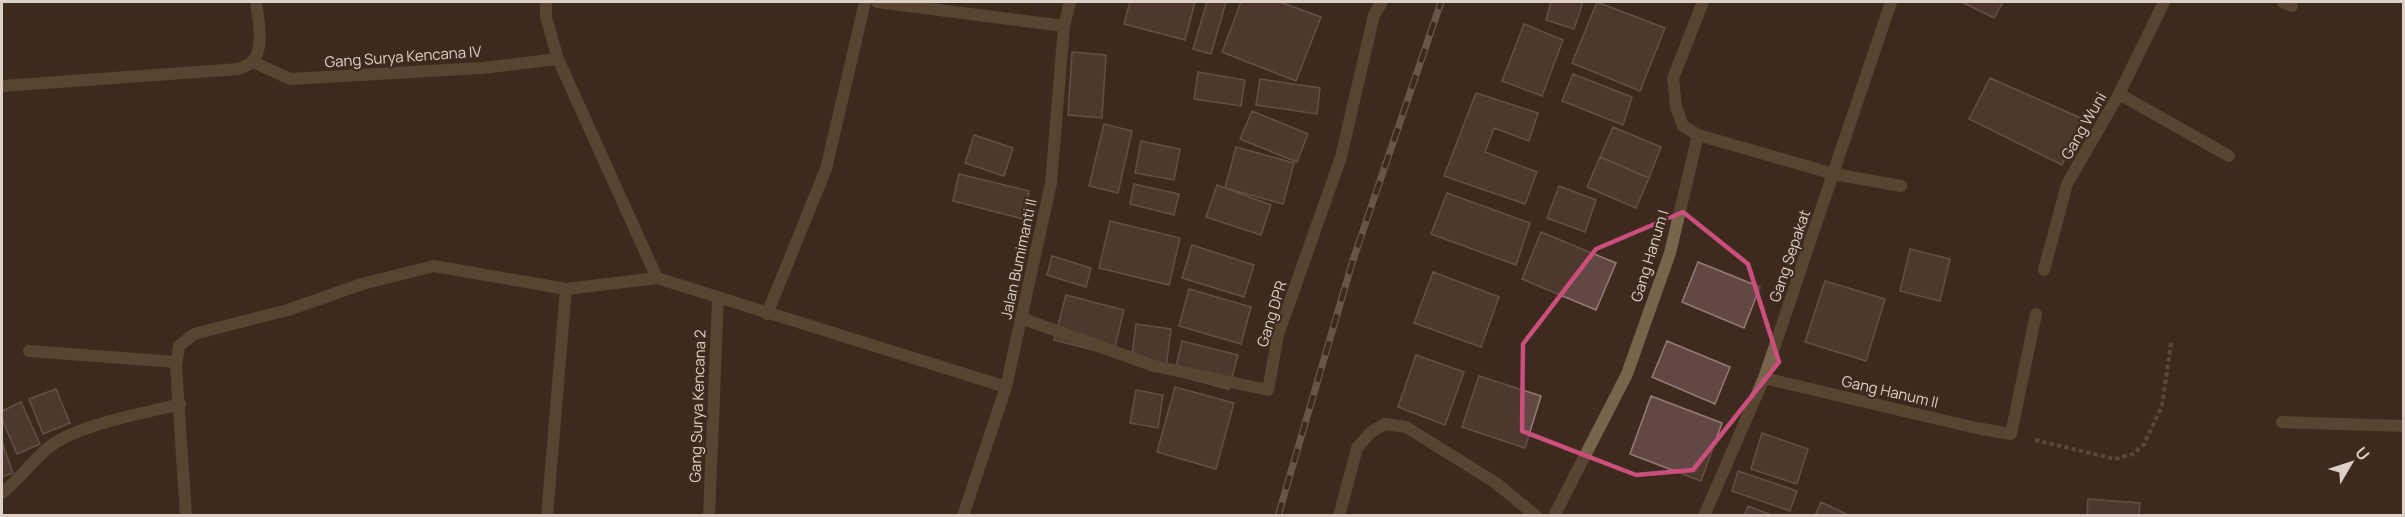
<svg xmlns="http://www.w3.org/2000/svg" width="2405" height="517" font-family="Manrope,sans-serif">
	<rect width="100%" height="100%" fill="#3e2a1e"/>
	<path fill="#614844" stroke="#967a76" stroke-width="1.5" d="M 1130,2 L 1195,2 L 1185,40 L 1124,24 Z
		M 1207,2 L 1226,2 L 1211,54 L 1193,49 Z
		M 1241,2 L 1280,2 L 1321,17 L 1296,81 L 1222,52 Z
		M 1551,2 L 1583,2 L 1574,29 L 1546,20 Z
		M 1597,2 L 1665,28 L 1640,91 L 1572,63 Z
		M 1962,2 L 2003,2 L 1994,18 Z
		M 1524,24 L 1563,40 L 1542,96 L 1502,81 Z
		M 1072,52 L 1106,55 L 1102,118 L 1068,115 Z
		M 1198,72 L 1245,80 L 1241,106 L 1194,99 Z
		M 1573,74 L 1632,97 L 1623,125 L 1562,101 Z
		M 1990,78 L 2083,119 L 2062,165 L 1969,119 Z
		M 1260,79 L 1320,88 L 1317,114 L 1256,105 Z
		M 1476,93 L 1538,113 L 1529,141 L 1494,128 L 1485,152 L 1537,172 L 1525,204 L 1444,176 Z
		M 1252,111 L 1308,134 L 1297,162 L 1240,139 Z
		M 1104,124 L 1132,131 L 1118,193 L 1089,186 Z
		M 1613,127 L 1661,147 L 1649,178 L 1600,157 Z
		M 974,135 L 1013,148 L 1004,176 L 965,163 Z
		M 1141,141 L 1180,149 L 1174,180 L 1135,173 Z
		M 1236,147 L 1294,163 L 1283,204 L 1225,188 Z
		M 1600,157 L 1649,178 L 1636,208 L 1587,187 Z
		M 959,174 L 1029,191 L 1023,219 L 953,201 Z
		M 1134,184 L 1179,194 L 1174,215 L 1130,204 Z
		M 1217,185 L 1271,205 L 1261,235 L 1206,217 Z
		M 1559,186 L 1596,200 L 1585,232 L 1547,218 Z
		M 1447,193 L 1530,223 L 1516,265 L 1431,234 Z
		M 1110,221 L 1180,238 L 1169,285 L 1099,268 Z
		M 1541,232 L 1616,263 L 1596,310 L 1522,279 Z
		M 1192,245 L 1254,265 L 1244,297 L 1182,278 Z
		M 1910,249 L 1950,259 L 1940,301 L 1900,291 Z
		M 1052,256 L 1091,268 L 1086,287 L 1047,275 Z
		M 1698,262 L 1760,287 L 1744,328 L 1682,302 Z
		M 1433,272 L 1499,297 L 1481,347 L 1414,323 Z
		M 1825,281 L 1885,299 L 1866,361 L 1805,342 Z
		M 1189,289 L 1251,307 L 1241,344 L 1179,326 Z
		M 1066,295 L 1124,310 L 1113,355 L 1054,340 Z
		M 1136,324 L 1171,329 L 1166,368 L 1131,363 Z
		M 1182,341 L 1238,355 L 1229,389 L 1174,375 Z
		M 1667,341 L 1730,367 L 1715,404 L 1652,377 Z
		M 1416,355 L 1464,372 L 1445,425 L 1398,407 Z
		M 1479,376 L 1541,396 L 1525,448 L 1462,427 Z
		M 1175,387 L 1234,403 L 1216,469 L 1157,452 Z
		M 56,389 L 70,423 L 43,434 L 29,399 Z
		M 1136,390 L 1163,395 L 1158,428 L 1130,423 Z
		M 1651,396 L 1722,423 L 1701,481 L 1630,454 Z
		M 21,402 L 40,444 L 17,454 L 2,419 L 2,411 Z
		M 1762,433 L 1808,449 L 1797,484 L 1751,469 Z
		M 2,442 L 13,473 L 2,477 Z
		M 1738,471 L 1797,491 L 1790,511 L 1732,491 Z
		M 2088,499 L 2140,503 L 2139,516 L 2087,516 Z
		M 1821,502 L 1850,516 L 1815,516 Z
		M 1748,506 L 1774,516 L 1744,516 Z"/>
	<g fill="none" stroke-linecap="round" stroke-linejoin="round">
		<path stroke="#7c6a60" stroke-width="4" stroke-dasharray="4.5 3" stroke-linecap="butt" d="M 2035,440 L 2115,459 L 2133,454 L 2144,444 L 2162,406 L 2171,343"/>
		<path stroke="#78644b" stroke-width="12" d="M 546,2 L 546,17 L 558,59 L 657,278
			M 877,2 L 1064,26
			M 2283,2 L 2292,6
			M 253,62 L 290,79 L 482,68 L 558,59
			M 2,86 L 239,69 C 243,67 249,65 252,62 C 265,50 258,17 256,2
			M 2119,94 L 2229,156
			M 1698,135 L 1834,174 L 1901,186
			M 2044,270 L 2067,184 L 2119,94 L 2164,2
			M 767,314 L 826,169 L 865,2
			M 1021,318 L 1154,366 L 1268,390 L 1278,335 L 1341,157 L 1374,15 L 1382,2
			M 29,351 L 176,362
			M 1764,378 L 1976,428 L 2011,434 L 2036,314
			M 2282,422 L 2404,426
			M 2,493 C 19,480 31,462 48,448 C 77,424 143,414 180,404
			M 186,516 L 176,366 L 179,346 L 194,334 L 288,310 L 362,284 L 434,266 L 566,289 L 657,278 L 1006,387
			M 547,516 L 566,289
			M 709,516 L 718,298
			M 963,516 L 1006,387 L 1051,183 L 1064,26 L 1070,2
			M 1339,516 L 1357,448 L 1371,432 L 1385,424 L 1406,427 L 1496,483 L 1536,516
			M 1554,516 L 1627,374 L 1670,253 L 1698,135 L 1683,126 L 1676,107 L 1673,78 L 1703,2
			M 1704,516 L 1764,378 L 1891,2"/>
		<g stroke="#9a8a81" stroke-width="7">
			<path id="rail" d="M 1278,516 L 1353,260 L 1441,2"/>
		</g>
		<use href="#rail" stroke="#3e2a1e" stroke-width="4.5" stroke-dasharray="14" stroke-linecap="butt"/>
	</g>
	<path d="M0 0H2405V517H0ZM 1683,212 L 1748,264 L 1779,362 L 1693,470 L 1636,475 L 1522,431 L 1523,344 L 1596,249 Z" fill="#3e2a1e" fill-opacity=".55" fill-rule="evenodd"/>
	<path fill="none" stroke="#ca4f7c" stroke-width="4.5" stroke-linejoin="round" d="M 1683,212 L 1748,264 L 1779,362 L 1693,470 L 1636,475 L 1522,431 L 1523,344 L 1596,249 Z"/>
	<g text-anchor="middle" stroke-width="4.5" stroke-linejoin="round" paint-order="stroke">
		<g font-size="15" fill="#ddd0c9" stroke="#3e2a1e">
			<text transform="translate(403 57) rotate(-4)" y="5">Gang Surya Kencana IV</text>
			<text transform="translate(2084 126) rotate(-60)" y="5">Gang Wuni</text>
			<text transform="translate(1650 256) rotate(-73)" y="5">Gang Hanum I</text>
			<text transform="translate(1790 256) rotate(-71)" y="5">Gang Sepakat</text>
			<text transform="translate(1019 259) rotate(-78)" y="5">Jalan Bumimanti II</text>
			<text transform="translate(1272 314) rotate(-73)" y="5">Gang DPR</text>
			<text transform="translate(1890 392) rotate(13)" y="5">Gang Hanum II</text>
			<text transform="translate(698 406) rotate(-88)" y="5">Gang Surya Kencana 2</text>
		</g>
	</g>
	<rect width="2405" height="517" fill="none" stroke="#ddd0c9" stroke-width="6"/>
	<g transform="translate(2351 463) rotate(51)" stroke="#3e2a1e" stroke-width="4.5" paint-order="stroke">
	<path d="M0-4.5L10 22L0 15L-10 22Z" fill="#ddd0c9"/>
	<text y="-9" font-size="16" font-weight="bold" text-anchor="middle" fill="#ddd0c9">U</text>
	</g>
</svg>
